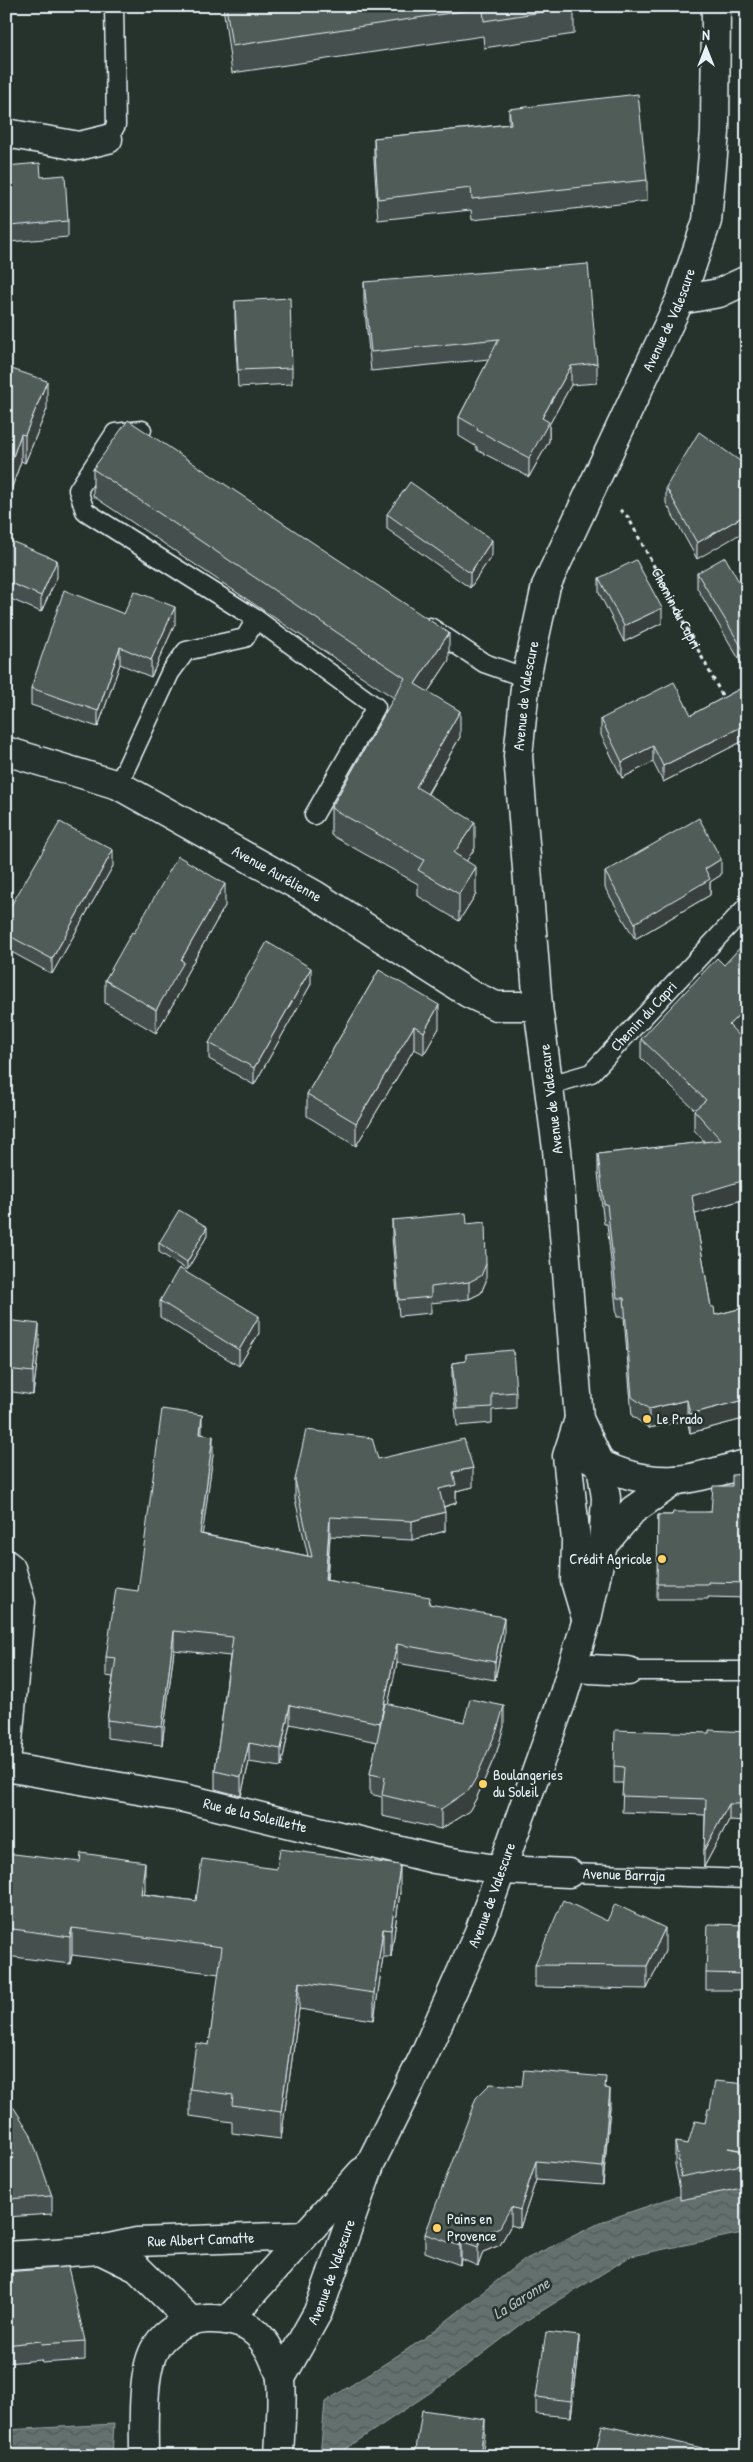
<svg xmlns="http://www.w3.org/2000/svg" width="753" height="2462" font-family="'Patrick Hand',sans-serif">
	<defs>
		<pattern id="water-waves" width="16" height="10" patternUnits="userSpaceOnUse" patternTransform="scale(1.25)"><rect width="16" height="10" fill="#636f6d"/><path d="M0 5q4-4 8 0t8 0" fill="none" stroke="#535a5a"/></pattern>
	</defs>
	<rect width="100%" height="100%" fill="#26332d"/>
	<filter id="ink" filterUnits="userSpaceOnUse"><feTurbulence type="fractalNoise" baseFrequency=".02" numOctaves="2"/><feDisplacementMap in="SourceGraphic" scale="10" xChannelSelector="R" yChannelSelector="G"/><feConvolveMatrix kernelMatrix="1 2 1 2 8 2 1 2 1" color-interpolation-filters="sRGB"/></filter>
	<g filter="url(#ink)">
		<path fill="url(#water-waves)" stroke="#98a3a5" d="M 747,2184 L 747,2232 L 631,2256 L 527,2320 L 443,2384 L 335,2456 L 320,2456 L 325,2402 L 425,2338 L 522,2261 L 604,2221 L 674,2197 Z
			M 114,2424 L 112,2456 L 6,2456 L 6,2430 Z"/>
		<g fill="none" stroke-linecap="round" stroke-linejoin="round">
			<g stroke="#e8f1f8" stroke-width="21">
				<g id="service">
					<path d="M 108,139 L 116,125 L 114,6"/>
					<path d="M 256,619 L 376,707 L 314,815"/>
					<path d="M 430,627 L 484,663 L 526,678"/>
					<path d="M 118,785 L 170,673 L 186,651 L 245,638 L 256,619 L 85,511 L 78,490 L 115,433 L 142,430"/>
					<path id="s2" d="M 550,1085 L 591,1073 L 747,906"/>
					<path d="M 628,1671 L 747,1671"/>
					<path id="s3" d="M 569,1873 L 747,1879"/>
				</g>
			</g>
			<g stroke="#e8f1f8" stroke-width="31">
				<g id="minor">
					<path d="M 6,133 L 79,146 L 108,139"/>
					<path d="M 680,300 L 719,293 L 747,280"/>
					<path id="s4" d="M 6,751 L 118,785 L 134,794 L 315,895 L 468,993 L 496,1006 L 538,1006"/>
					<path d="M 583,1454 C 610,1471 642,1482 675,1480 C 698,1479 724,1469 747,1464"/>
					<path d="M 603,1545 L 633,1510 L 676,1480"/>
					<path d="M 6,1564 L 11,1568 L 21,1602 L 6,1762"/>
					<path d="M 572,1668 L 628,1671"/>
					<path id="s5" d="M 6,1767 L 184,1798 L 434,1859 L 501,1870 L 569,1873"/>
					<path d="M 100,2250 L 137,2268 L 191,2321"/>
				</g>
			</g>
			<g stroke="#e8f1f8" stroke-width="31">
				<g id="secondary">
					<path d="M 579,1419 L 567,1456 L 576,1540 L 575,1581 L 586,1618"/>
					<path id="s6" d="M 6,2256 L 100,2250 L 137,2242 L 304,2236"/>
					<path d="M 229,2319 L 362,2172"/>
					<path id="s7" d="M 281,2378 L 318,2312 L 371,2162 L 422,2060 L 479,1932 L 563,1697 L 587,1619 L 603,1545 L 606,1498 L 601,1465 L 579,1419 L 557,1149 L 538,1006 L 518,756 L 526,678 L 546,586 L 680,300 L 707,221 L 715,132 L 716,6"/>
					<path d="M 144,2456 C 144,2428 141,2370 156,2347 C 166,2330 188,2320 207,2319 C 242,2318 262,2329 275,2362 C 277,2367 281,2374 281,2380 C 283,2404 280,2431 279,2456"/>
				</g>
			</g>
			<path stroke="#e8f1f8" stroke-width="3" stroke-dasharray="4 4" stroke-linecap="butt" id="s1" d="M 620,510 L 628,517 L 725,701"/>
			<use href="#service" stroke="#26332d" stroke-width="18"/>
			<use href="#minor" stroke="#26332d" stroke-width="28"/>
			<use href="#secondary" stroke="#26332d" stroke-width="28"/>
		</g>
		<path fill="#454f4d" stroke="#e8f1f8" d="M 223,6 L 574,6 L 574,34 L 484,48 L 483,36 L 232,73 Z
			M 509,109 L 647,180 L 647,201 L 472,220 L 471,210 L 378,220 L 374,159 L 374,138 L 509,124 Z
			M 6,166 L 41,177 L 68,221 L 68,237 L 9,242 L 6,213 Z
			M 364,282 L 597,363 L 597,383 L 571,385 L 549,425 L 549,441 L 529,477 L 477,450 L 477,447 L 459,436 L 459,417 L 489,359 L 371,371 L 364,302 Z
			M 235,301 L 292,368 L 292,384 L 238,387 L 235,318 Z
			M 747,328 L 747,352 L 743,348 L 743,332 Z
			M 6,367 L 47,409 L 25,463 L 21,461 L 11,490 L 6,488 Z
			M 747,466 L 697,559 L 666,503 L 666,487 Z
			M 93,469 L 449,660 L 428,692 L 460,737 L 428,794 L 475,848 L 466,861 L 476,894 L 459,921 L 418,896 L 418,884 L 331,835 L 331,808 L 394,698 L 93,496 Z
			M 387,514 L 492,555 L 470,588 L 387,529 Z
			M 6,539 L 57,577 L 41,612 L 6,597 Z
			M 697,573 L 747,596 L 747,739 L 663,782 L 653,762 L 622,778 L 601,735 L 601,719 L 691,715 L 745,686 L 745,672 L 746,671 L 697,588 Z
			M 599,578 L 662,623 L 624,642 L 599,593 Z
			M 124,614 L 175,624 L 151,677 L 120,664 L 98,727 L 31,705 L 31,688 Z
			M 113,866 L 52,974 L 6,949 L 6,914 Z
			M 605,872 L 721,875 L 710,882 L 710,895 L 635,939 L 605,888 Z
			M 225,906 L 184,978 L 184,985 L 156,1033 L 105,1003 L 105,980 L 134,933 Z
			M 379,970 L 439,1028 L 424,1054 L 414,1049 L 356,1146 L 307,1116 L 307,1094 Z
			M 311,984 L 254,1085 L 209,1059 L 209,1043 Z
			M 738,1035 L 745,1181 L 745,1199 L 695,1214 L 711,1307 L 715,1315 L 747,1307 L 747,1418 L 690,1433 L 687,1420 L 649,1428 L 632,1416 L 624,1317 L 617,1317 L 607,1224 L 604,1224 L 598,1173 L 598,1154 L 705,1142 L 694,1130 L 694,1110 L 695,1110 L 641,1058 L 641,1039 Z
			M 392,1220 L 467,1224 L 486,1281 L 481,1293 L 469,1299 L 431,1303 L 431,1313 L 399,1316 L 392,1237 Z
			M 207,1236 L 187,1270 L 159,1252 L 159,1243 Z
			M 160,1301 L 259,1333 L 239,1366 L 160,1317 Z
			M 6,1320 L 39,1346 L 33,1395 L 6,1391 Z
			M 466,1354 L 516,1392 L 516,1408 L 492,1410 L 492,1423 L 457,1426 L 452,1379 L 452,1363 L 466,1361 Z
			M 202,1435 L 213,1455 L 202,1534 L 308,1556 L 295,1499 L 295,1480 L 378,1459 L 473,1487 L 456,1491 L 456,1503 L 444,1507 L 445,1531 L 412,1540 L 330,1536 L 327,1580 L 430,1604 L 504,1636 L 495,1680 L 397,1663 L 388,1704 L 464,1722 L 504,1726 L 497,1751 L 476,1799 L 469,1811 L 441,1829 L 382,1816 L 382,1797 L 370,1794 L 370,1774 L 377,1742 L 290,1724 L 281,1767 L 249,1762 L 241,1796 L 215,1789 L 215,1771 L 230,1656 L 174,1650 L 162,1745 L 107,1738 L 107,1720 L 113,1677 L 106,1676 L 106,1657 L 138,1591 Z
			M 747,1474 L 747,1598 L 708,1597 L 708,1599 L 657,1599 L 658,1515 L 672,1515 L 711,1512 L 732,1486 Z
			M 747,1732 L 747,1821 L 729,1820 L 704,1867 L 705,1815 L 622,1812 L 623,1783 L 614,1783 L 614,1766 L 709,1733 Z
			M 6,1853 L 145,1889 L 144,1894 L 196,1901 L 400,1892 L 391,1957 L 383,1957 L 374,2020 L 299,2009 L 281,2139 L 232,2133 L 232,2122 L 190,2116 L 190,2089 L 209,2045 L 219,1974 L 72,1955 L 70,1964 L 6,1956 Z
			M 607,1921 L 665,1951 L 647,1989 L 535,1987 L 535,1965 Z
			M 747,1925 L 747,1990 L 706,1990 L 706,1973 Z
			M 747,2084 L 747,2187 L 680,2200 L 680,2190 L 675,2165 L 675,2142 L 688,2144 L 705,2123 L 710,2109 Z
			M 522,2086 L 606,2088 L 610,2107 L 603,2185 L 536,2180 L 520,2228 L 511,2225 L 500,2245 L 483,2252 L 478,2266 L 461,2259 L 460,2265 L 425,2252 L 425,2234 Z
			M 6,2103 L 52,2196 L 52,2214 L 6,2217 Z
			M 6,2272 L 85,2341 L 85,2360 L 42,2363 L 41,2360 L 6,2363 Z
			M 579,2352 L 571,2417 L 536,2414 L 536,2397 Z"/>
		<path fill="#38403e" stroke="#e8f1f8" d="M 571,366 L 571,385 L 549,425 L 549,441 L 529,477 L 529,458 L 542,418 Z
			M 47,381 L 47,409 L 25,463 L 25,435 Z
			M 21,434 L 21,461 L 11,490 L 11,462 Z
			M 747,514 L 747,530 L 697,559 L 697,543 Z
			M 492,540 L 492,555 L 470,588 L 470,573 Z
			M 57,560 L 57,577 L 41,612 L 41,596 Z
			M 175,607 L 175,624 L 151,677 L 151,660 Z
			M 662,608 L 662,623 L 624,642 L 624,626 Z
			M 449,633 L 449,660 L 415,711 L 415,684 Z
			M 120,647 L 120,664 L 98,727 L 98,711 Z
			M 460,711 L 460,737 L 416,813 L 416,787 Z
			M 747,724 L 747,739 L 663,782 L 663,766 Z
			M 653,746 L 653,762 L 622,778 L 622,762 Z
			M 475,822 L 475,848 L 454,880 L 454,853 Z
			M 113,850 L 113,866 L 52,974 L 52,959 Z
			M 721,859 L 721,875 L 710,882 L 710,895 L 635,939 L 635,923 L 705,869 Z
			M 476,867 L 476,894 L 459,921 L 459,894 Z
			M 225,884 L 225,906 L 184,978 L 184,985 L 156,1033 L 156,1010 L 181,960 Z
			M 311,968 L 311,984 L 254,1085 L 254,1068 Z
			M 439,1005 L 439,1028 L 424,1054 L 424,1032 Z
			M 747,1006 L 747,1026 L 729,1044 L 729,1025 Z
			M 414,1026 L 414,1049 L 356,1146 L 356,1123 Z
			M 747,1141 L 747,1181 L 745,1181 L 745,1199 L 692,1215 L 692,1196 Z
			M 207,1227 L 207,1236 L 187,1270 L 187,1262 Z
			M 486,1264 L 486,1281 L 481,1293 L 469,1299 L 469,1282 Z
			M 259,1316 L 259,1333 L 239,1366 L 239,1350 Z
			M 39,1324 L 39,1346 L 33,1395 L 33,1372 Z
			M 747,1399 L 747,1418 L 690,1433 L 690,1414 Z
			M 687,1400 L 687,1420 L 649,1428 L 649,1409 Z
			M 202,1415 L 202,1434 L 200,1453 L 200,1434 Z
			M 213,1436 L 213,1455 L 200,1552 L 200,1534 Z
			M 473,1468 L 473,1487 L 456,1491 L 456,1503 L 439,1508 L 439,1489 L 453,1472 Z
			M 445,1512 L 445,1531 L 412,1540 L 412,1521 Z
			M 330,1517 L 330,1536 L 325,1598 L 325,1580 Z
			M 504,1617 L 504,1636 L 495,1680 L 495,1662 Z
			M 174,1631 L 174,1650 L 162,1745 L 162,1727 Z
			M 397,1644 L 397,1663 L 380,1742 L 380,1723 Z
			M 290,1705 L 290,1724 L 281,1767 L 281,1749 Z
			M 504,1706 L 504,1726 L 497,1751 L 476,1799 L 469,1811 L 441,1829 L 441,1809 Z
			M 249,1743 L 249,1762 L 241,1796 L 241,1777 Z
			M 729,1804 L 729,1820 L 704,1867 L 704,1850 Z
			M 145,1862 L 145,1889 L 141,1921 L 141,1894 Z
			M 400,1865 L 400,1892 L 391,1957 L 391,1930 Z
			M 72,1928 L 72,1955 L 70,1964 L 70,1937 Z
			M 665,1928 L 665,1951 L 647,1989 L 647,1966 Z
			M 383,1929 L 383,1957 L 374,2020 L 374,1993 Z
			M 299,1982 L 299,2009 L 281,2139 L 281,2112 Z
			M 610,2089 L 610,2107 L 603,2185 L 603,2167 Z
			M 536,2161 L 536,2180 L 520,2228 L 520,2210 Z
			M 511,2207 L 511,2225 L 500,2245 L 483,2252 L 478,2266 L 478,2247 L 483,2234 Z
			M 461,2241 L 461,2259 L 460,2265 L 460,2246 Z
			M 579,2336 L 579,2352 L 571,2417 L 571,2401 Z
			M 485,2419 L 485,2435 L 482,2456 L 480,2456 Z"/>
		<path fill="#505c59" stroke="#e8f1f8" d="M 226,6 L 574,6 L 574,7 L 484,21 L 483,8 L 232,46 Z
			M 638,94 L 647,180 L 472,199 L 471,188 L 378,199 L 374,138 L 511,124 L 509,109 Z
			M 40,163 L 41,177 L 65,175 L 68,221 L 9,226 L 6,197 L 6,166 Z
			M 588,264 L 597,363 L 571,366 L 542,418 L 549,422 L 529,458 L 477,430 L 478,428 L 459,417 L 499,339 L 371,352 L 364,282 Z
			M 290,298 L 292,368 L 238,370 L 235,301 Z
			M 747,328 L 747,335 L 743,332 Z
			M 6,367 L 47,381 L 25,435 L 21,434 L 11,462 L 6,461 Z
			M 128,420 L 449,633 L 415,684 L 460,711 L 416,787 L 475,822 L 454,853 L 476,867 L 459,894 L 418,870 L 424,860 L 331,808 L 405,678 L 93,469 Z
			M 699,432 L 747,466 L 747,514 L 697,543 L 666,487 Z
			M 410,482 L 492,540 L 470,573 L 387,514 Z
			M 6,539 L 57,560 L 41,596 L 6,581 Z
			M 725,557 L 747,596 L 747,656 L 697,573 Z
			M 636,560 L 662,608 L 624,626 L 599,578 Z
			M 64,590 L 124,614 L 134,591 L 175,607 L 151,660 L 120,647 L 98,711 L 31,688 Z
			M 674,682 L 691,715 L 747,685 L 747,724 L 663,766 L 653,746 L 622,762 L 601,719 Z
			M 699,818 L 721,859 L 705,869 L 710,879 L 635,923 L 605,872 Z
			M 60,822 L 113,850 L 52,959 L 6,934 L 6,914 Z
			M 178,856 L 225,884 L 181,960 L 184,962 L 156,1010 L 105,980 L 132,932 L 134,933 Z
			M 747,940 L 747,1006 L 729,1025 L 747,1044 L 747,1141 L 740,1147 L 747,1154 L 747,1161 L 740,1164 L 745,1180 L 692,1196 L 711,1307 L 714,1307 L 715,1315 L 747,1307 L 747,1399 L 690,1414 L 687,1400 L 649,1409 L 632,1397 L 624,1298 L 617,1298 L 607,1204 L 604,1204 L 598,1154 L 721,1140 L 694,1110 L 706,1100 L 641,1039 L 717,958 L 724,965 Z
			M 267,942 L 311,968 L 254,1068 L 209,1043 Z
			M 379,970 L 439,1005 L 424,1032 L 414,1026 L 356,1123 L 307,1094 Z
			M 179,1210 L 207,1227 L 187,1262 L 159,1243 Z
			M 466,1213 L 467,1224 L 485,1222 L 486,1264 L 481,1276 L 469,1282 L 431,1287 L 431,1297 L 399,1300 L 392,1220 Z
			M 179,1268 L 259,1316 L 239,1350 L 160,1301 Z
			M 6,1320 L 39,1324 L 33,1372 L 6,1369 Z
			M 513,1350 L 516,1392 L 492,1394 L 492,1407 L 457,1409 L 452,1363 L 466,1361 L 466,1354 Z
			M 162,1409 L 202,1415 L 200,1434 L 213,1436 L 200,1534 L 312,1557 L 295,1480 L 306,1430 L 372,1438 L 378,1459 L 464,1439 L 473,1468 L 453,1472 L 456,1485 L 439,1489 L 445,1512 L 412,1521 L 330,1517 L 325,1580 L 430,1597 L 429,1604 L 504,1617 L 495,1662 L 397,1644 L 380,1723 L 290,1705 L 281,1749 L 249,1743 L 241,1777 L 215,1771 L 233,1637 L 174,1631 L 162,1727 L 107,1720 L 116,1658 L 106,1657 L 116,1588 L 138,1591 Z
			M 747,1474 L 747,1583 L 708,1582 L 708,1584 L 657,1584 L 658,1515 L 672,1515 L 673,1512 L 711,1512 L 713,1486 L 732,1486 L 732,1475 Z
			M 470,1699 L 504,1706 L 497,1730 L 476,1778 L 469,1790 L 441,1809 L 382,1795 L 385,1777 L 370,1774 L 385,1703 L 464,1722 Z
			M 615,1730 L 709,1733 L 709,1730 L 747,1732 L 747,1804 L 729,1804 L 704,1850 L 706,1799 L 622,1796 L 624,1767 L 614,1766 Z
			M 280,1849 L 400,1865 L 391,1930 L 383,1929 L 374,1993 L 299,1982 L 281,2112 L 232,2105 L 233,2095 L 190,2089 L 196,2043 L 209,2045 L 222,1947 L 72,1928 L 70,1937 L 6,1928 L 6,1853 L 80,1862 L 81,1853 L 145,1862 L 141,1894 L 196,1901 L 202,1859 L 277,1869 Z
			M 563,1900 L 607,1921 L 615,1904 L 665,1928 L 647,1966 L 535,1965 Z
			M 708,1924 L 747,1925 L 747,1974 L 706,1973 Z
			M 524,2070 L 606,2077 L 605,2088 L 610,2089 L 603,2167 L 536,2161 L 520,2210 L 511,2207 L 500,2227 L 483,2234 L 478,2247 L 461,2241 L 460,2246 L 425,2234 L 476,2098 L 490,2084 L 522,2086 Z
			M 715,2081 L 747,2084 L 747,2151 L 728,2148 L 747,2152 L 747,2164 L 680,2177 L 681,2173 L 675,2142 L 688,2144 L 695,2121 L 705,2123 L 708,2109 L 710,2109 Z
			M 6,2103 L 14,2108 L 30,2133 L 52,2196 L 6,2199 Z
			M 68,2267 L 85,2341 L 42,2344 L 41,2341 L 6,2345 L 6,2272 Z
			M 546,2332 L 579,2336 L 571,2401 L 536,2397 Z
			M 422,2410 L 485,2419 L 480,2456 L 415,2456 Z
			M 602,2425 L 702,2448 L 700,2456 L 595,2456 Z"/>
	</g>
	<g fill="#ffd166" stroke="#26332d" stroke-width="2">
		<circle cx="647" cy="1419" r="5"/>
		<circle cx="662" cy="1559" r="5"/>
		<circle cx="483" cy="1784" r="5"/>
		<circle cx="437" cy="2228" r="5"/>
	</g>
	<g text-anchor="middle" stroke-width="5" stroke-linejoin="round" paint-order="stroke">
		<g font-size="15" fill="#e8f1f8" stroke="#26332d">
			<text dy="5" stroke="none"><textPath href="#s7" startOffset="2159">Avenue de Valescure</textPath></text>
			<text dy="5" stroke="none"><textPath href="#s1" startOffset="114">Chemin du Capri</textPath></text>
			<text dy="5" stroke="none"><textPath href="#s7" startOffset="1754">Avenue de Valescure</textPath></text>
			<text dy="5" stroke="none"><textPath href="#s4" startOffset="299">Avenue Aurélienne</textPath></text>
			<text dy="5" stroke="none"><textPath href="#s2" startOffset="120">Chemin du Capri</textPath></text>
			<text transform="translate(551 1099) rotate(-97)" y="5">Avenue de Valescure</text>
			<text dy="5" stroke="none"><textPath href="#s5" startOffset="254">Rue de la Soleillette</textPath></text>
			<text dy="5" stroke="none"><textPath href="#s3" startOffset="55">Avenue Barraja</textPath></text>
			<text dy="5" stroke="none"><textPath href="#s7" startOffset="528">Avenue de Valescure</textPath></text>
			<text dy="5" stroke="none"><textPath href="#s6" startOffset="196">Rue Albert Camatte</textPath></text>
			<text dy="5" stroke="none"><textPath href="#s7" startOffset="118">Avenue de Valescure</textPath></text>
		</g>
		<g font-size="15" fill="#e8f1f8" stroke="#26332d" text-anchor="start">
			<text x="657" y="1424">Le Prado</text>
			<text x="652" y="1564" text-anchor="end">Crédit Agricole</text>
			<text x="493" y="1780">Boulangeries<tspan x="493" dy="17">du Soleil</tspan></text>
			<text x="447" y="2224">Pains en<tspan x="447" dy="17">Provence</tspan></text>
		</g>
		<g font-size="16" font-style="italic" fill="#b3bdc0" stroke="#26332d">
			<text transform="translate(521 2298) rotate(-32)" y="6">La Garonne</text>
		</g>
	</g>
	<rect width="753" height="2462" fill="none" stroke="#26332d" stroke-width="25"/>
	<rect x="12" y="12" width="728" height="2437" fill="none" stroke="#e8f1f8" stroke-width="2" filter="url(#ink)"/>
	<g transform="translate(706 48)" stroke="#26332d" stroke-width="4" paint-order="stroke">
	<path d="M0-4L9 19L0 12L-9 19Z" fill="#e8f1f8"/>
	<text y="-8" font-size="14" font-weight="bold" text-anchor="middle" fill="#e8f1f8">N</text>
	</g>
</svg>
